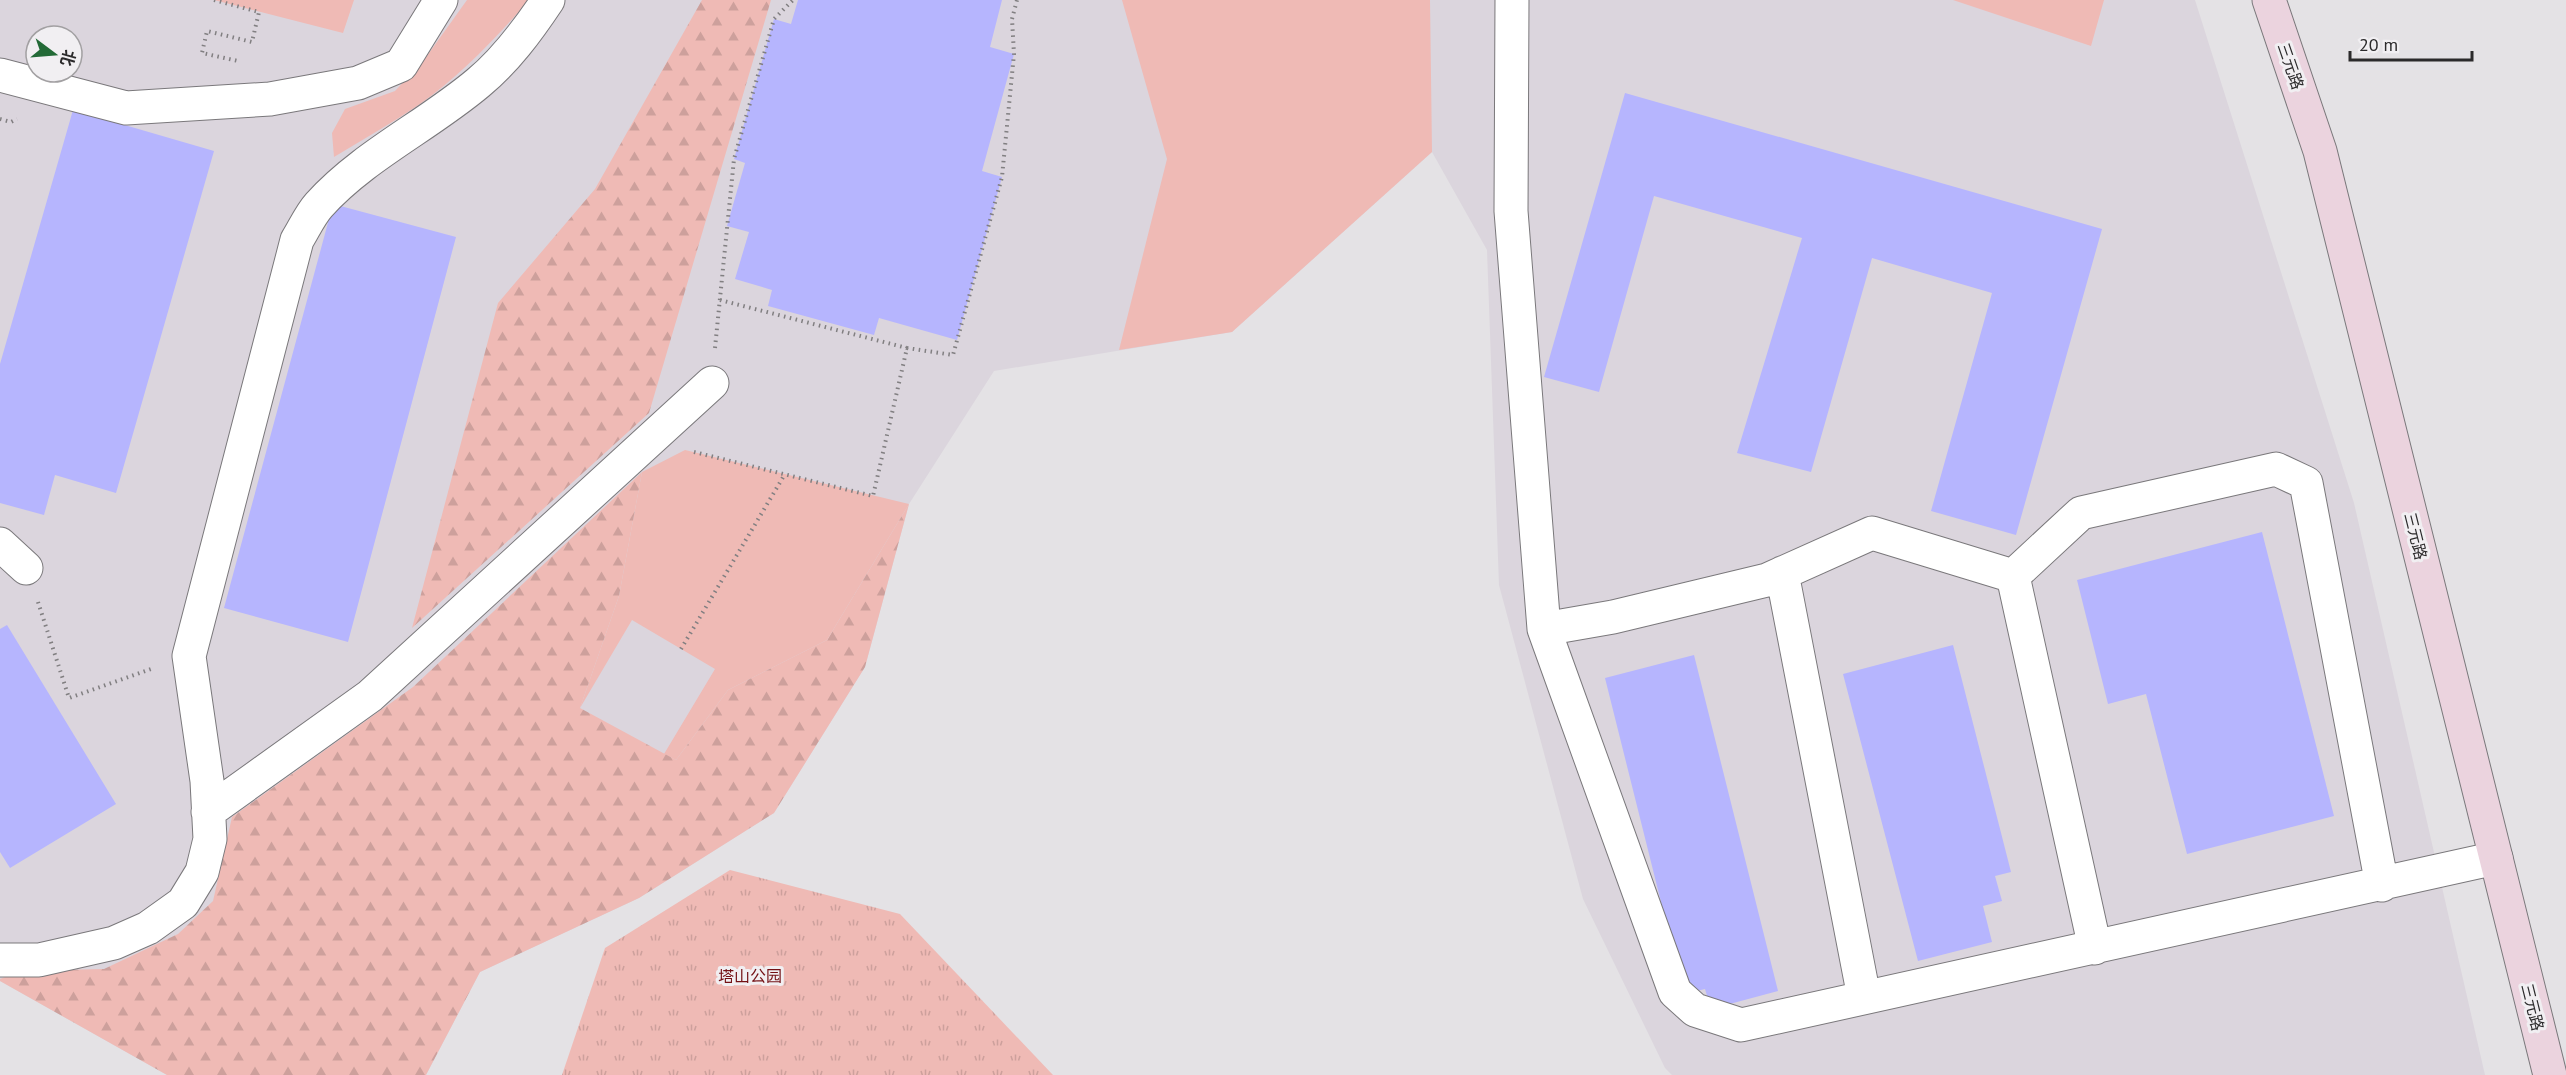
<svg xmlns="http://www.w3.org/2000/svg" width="2566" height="1075" font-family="'PT Sans','Noto Sans SC',sans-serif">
	<defs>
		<pattern id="forest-firs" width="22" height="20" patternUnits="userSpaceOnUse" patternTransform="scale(1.5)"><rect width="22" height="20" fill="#efbab5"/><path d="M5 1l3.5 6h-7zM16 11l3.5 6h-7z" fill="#cda09c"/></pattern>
		<pattern id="park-tufts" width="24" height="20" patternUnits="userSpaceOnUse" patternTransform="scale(1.5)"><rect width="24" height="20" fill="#efbab5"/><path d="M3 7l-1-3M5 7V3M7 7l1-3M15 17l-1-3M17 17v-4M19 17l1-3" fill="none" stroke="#cda09c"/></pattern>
	</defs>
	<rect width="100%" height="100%" fill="#e4e2e5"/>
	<path fill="#dbd5dd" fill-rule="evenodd" d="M 0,0 L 2195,0 L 2354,503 L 2485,1075 L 1672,1075 L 1665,1068 L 1583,899 L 1499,585 L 1487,250 L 1432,152 L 1232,332 L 994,371 L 909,504 L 865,667 L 774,813 L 639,898 L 480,972 L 426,1075 L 167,1075 L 0,981 ZM 36,36 L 72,36 L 72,72 L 36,72 Z"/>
	<path fill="#efbab5" d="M 214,0 L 354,0 L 343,33 Z
		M 467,0 L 529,0 C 496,38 461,75 420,104 C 392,123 362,140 334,157 L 332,133 L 345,109 L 395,91 L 424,60 Z
		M 1122,0 L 1430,0 L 1432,152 L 1232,332 L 1119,350 L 1167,159 Z
		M 1953,0 L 2104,0 L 2091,46 Z
		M 685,450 L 909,504 L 827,640 L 728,690 L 676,760 L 664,754 L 715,669 L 632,620 L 580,708 L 619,596 L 642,472 Z"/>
	<path fill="url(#forest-firs)" d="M 702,0 L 771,0 L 649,413 L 412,628 L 498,303 L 595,189 Z
		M 642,472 L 619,596 L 580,708 L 676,760 L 728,690 L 827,640 L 909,504 L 865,667 L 774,813 L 639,898 L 480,972 L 426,1075 L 167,1075 L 0,981 L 0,979 L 20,971 L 104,969 L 178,934 L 213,901 L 232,817 L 413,687 Z"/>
	<path fill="url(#park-tufts)" d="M 730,870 L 900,914 L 1053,1075 L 562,1075 L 605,948 Z"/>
	<path fill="#b6b5fe" d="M 798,0 L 1002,0 L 990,47 L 1014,54 L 982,171 L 1002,177 L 957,340 L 879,318 L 874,335 L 768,306 L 772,290 L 735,279 L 749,232 L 727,226 L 745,163 L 734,159 L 774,19 L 791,24 Z
		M 1625,93 L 2102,229 L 2016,535 L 1931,511 L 1992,293 L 1872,258 L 1811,472 L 1737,453 L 1802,238 L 1654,196 L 1599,392 L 1544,377 Z
		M 73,110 L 214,151 L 116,493 L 55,475 L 44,515 L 0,503 L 0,364 Z
		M 333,204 L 456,237 L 348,642 L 224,608 Z
		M 2262,532 L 2334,816 L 2187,854 L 2146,694 L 2108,704 L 2077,580 Z
		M 7,625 L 116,804 L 10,868 L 0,852 L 0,629 Z
		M 1953,645 L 2011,872 L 1995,876 L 2002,901 L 1983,906 L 1992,942 L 1918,961 L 1843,674 Z
		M 1694,655 L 1778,991 L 1711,1009 L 1705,989 L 1684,994 L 1605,678 Z"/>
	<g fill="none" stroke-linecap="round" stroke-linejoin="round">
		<g stroke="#7a787b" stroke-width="35">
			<path id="minor" d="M 1512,0 L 1511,211 L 1544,629 L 1675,992 L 1695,1010 L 1741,1025 L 2496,858
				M 0,75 L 126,108 L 270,99 L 358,83 L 401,65 L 441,0
				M 0,544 L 26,568
				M 1782,573 L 1864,997
				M 2013,576 L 2095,948
				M 1544,629 L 1613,617 L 1767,580 L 1872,533 L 2013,576 L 2081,513 L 2276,469 L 2306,483 L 2382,885
				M 208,812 L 370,696 L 712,383
				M 0,960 L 39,960 L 114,943 L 148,928 L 183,903 L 202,872 L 210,839 L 207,781 L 189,656 L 297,240 C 304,229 310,215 319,205 C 363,156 427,126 478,83 C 506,60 528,30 548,0"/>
		</g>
		<g stroke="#7a787b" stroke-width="35">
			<path id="secondary" d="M 2269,0 L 2320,151 L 2550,1075"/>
		</g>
		<path stroke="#817f81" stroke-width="4" stroke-dasharray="1.5 4.5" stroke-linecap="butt" d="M 214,0 L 259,12 L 252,42 L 207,31 L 202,53 L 238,61
			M 0,119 L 11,122 L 17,119
			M 720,300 L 907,348
			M 715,348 L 734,159 L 774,19 L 793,0
			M 694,452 L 873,496 L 907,348 L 953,355 L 1002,177 L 1014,54 L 1012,19 L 1017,0
			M 38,602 L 69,698 L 154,668
			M 681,649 L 785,474"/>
		<use href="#minor" stroke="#fff" stroke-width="33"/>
		<use href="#secondary" stroke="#ebd3de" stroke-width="33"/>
	</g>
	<g text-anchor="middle" stroke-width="6" stroke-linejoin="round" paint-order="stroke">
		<g font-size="16" fill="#2b2a2b" stroke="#f1eff2">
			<text transform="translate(2291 66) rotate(71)" y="6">三元路</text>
			<text transform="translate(2416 536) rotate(76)" y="6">三元路</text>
			<text transform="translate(2533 1007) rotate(76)" y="6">三元路</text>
		</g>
		<g font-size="16" fill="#731014" stroke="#f1eff2">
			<text x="750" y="982">塔山公园</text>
		</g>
	</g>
	<g transform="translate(54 54) rotate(106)"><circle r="28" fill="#f1eff2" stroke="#a2a0a2" stroke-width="1.5"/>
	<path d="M0-4.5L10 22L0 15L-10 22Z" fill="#236a37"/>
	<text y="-9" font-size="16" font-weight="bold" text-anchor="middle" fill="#2b2a2b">北</text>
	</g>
	<path d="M2350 51v9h122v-9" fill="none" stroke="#2b2a2b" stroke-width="3"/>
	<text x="2359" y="51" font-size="18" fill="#2b2a2b" stroke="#f1eff2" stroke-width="4.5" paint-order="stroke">20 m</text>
</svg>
